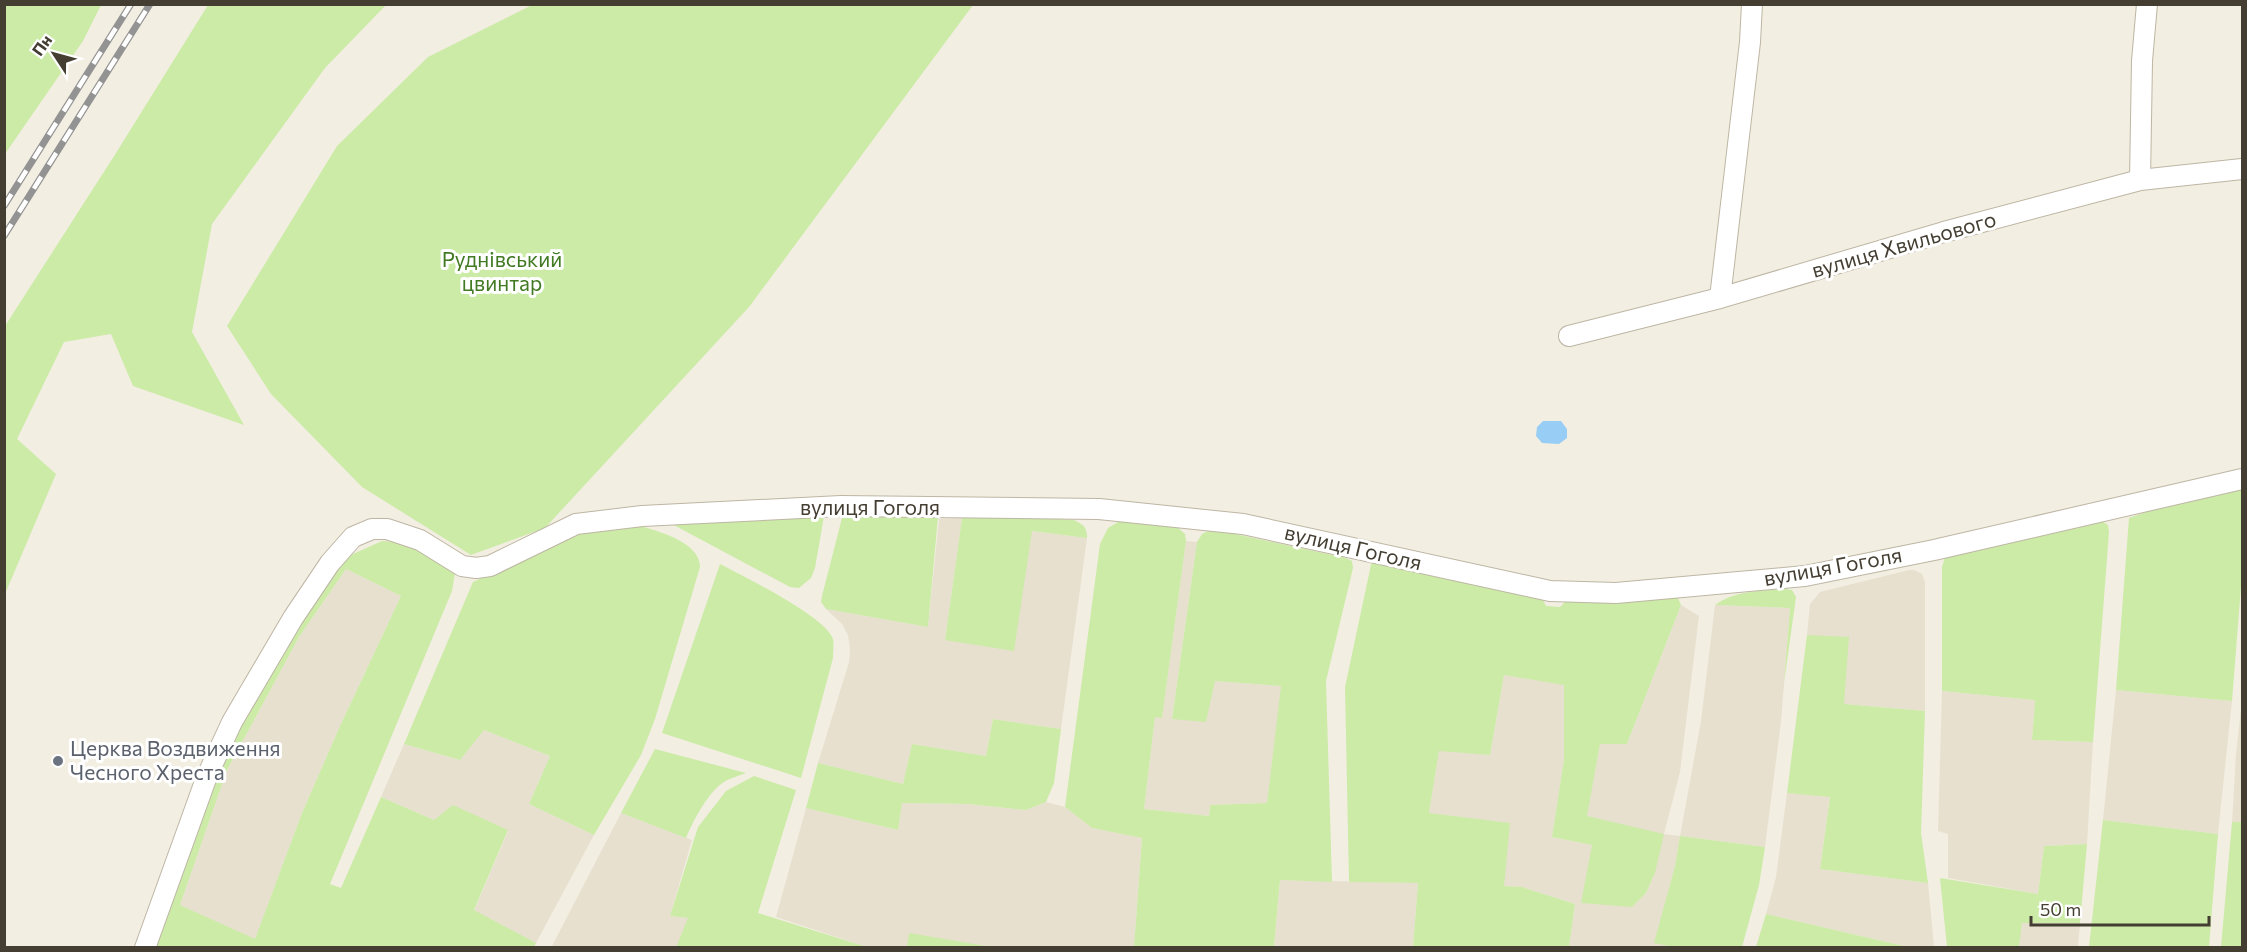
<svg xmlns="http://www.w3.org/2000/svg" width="2247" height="952" font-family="Commissioner,sans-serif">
	<rect width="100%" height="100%" fill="#f3eee2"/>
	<path fill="#e7e0cf" d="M 962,518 L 945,640 L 1032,531 L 1087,538 L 1061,729 L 993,719 L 986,756 L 912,744 L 903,784 L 818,763 L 849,662 L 850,650 L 848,635 L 842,624 L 826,609 L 928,627 L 939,519 Z
		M 1186,541 L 1197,542 L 1172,718 L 1215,681 L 1282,686 L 1267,803 L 1210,805 L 1209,816 L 1144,809 L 1155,717 L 1162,717 Z
		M 346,569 L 401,596 L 340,726 L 302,813 L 255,940 L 180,905 L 227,770 L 299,637 Z
		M 1909,570 L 1914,570 L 1922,574 L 1925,582 L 1925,711 L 1844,704 L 1807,635 L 1810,604 L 1820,592 Z
		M 1681,605 L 1699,616 L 1680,772 L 1664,834 L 1680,836 L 1701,721 L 1715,605 L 1790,608 L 1781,722 L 1765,847 L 1680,836 L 1675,866 L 1655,942 L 1673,947 L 1569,947 L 1575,904 L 1522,887 L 1504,886 L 1429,813 L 1439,750 L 1490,755 L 1504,675 L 1564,684 L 1564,759 L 1552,837 L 1592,845 L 1611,904 L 1633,906 L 1646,893 L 1655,873 L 1586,817 L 1600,744 L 1627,744 Z
		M 2116,690 L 2232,701 L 2218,834 L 2103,820 Z
		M 1942,691 L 2035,700 L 2032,740 L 2093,742 L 2087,844 L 2044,846 L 2038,894 L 1948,878 L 1948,834 L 1938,831 Z
		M 2242,700 L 2242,822 L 2232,822 L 2236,754 Z
		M 484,730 L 550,756 L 529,804 L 594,835 L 536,943 L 474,911 L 508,831 L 434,820 L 381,797 L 404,744 L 460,760 Z
		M 1787,793 L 1830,796 L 1820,869 L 1928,883 L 1934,947 L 1908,947 L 1766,914 L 1776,877 Z
		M 1046,802 L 1065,807 L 1092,828 L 1142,838 L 1134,947 L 992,947 L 910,934 L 907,947 L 867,947 L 776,917 L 806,808 L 898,830 L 902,803 L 968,804 L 1026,810 Z
		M 621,813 L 692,840 L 670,916 L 689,918 L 676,947 L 551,948 Z
		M 1280,880 L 1418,883 L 1413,947 L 1274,948 Z
		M 2021,923 L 2080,923 L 2078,947 L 2019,948 Z"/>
	<path fill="#cbeba7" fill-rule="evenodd" d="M 5,4 L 101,5 L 83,41 L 5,154 Z
		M 208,5 L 386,5 L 325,68 L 212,224 L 192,332 L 244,425 L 133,386 L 111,334 L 64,342 L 17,439 L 56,474 L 5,594 L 5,326 L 116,153 Z
		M 532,5 L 973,5 L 749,307 L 545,528 L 471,555 L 362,487 L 271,394 L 227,326 L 337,146 L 428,57 Z
		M 2242,488 L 2242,574 L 2232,701 L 2116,690 L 2129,518 L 2171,503 Z
		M 975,513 L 1074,520 C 1084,525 1087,527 1087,538 L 1032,531 L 1014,651 L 945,640 L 962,518 Z
		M 845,515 L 938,517 L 928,627 L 826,609 L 821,602 L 822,596 L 842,518 Z
		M 824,516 L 815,568 L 811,578 L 799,588 L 790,587 L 670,523 Z
		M 2100,520 L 2108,525 L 2109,532 L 2093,742 L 2032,740 L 2035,700 L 1942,691 L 1942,567 L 1945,557 Z
		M 1120,521 L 1176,526 L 1185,534 L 1186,541 L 1162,718 L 1155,717 L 1144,809 L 1209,816 L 1210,805 L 1267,803 L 1281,686 L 1215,681 L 1206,722 L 1172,719 L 1197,542 L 1202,534 L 1212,529 L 1346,558 L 1352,561 L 1353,568 L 1326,681 L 1332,882 L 1280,880 L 1274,947 L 1134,947 L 1142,838 L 1092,828 L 1065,807 L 1100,544 L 1108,528 Z
		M 628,523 C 648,528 701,540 700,567 L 655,719 L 641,755 L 594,835 L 529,804 L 550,756 L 484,730 L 460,760 L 404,744 L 473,582 L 581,531 Z
		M 382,541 L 411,543 L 455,573 L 452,591 L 330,884 L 341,888 L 381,797 L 434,820 L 453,805 L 508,830 L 474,910 L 536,943 L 534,947 L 153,948 L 227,747 L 291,633 L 339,565 L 353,554 ZM 346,569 L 401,596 L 340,726 L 302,813 L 255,939 L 180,905 L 227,770 L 299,637 Z
		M 1372,560 L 1524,592 L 1543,600 L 1546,606 L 1560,607 L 1567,600 L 1667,596 L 1678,598 L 1681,605 L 1627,744 L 1600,744 L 1587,816 L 1664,834 L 1655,873 L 1646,893 L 1632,907 L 1581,903 L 1592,845 L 1552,837 L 1564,759 L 1564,685 L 1504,675 L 1490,755 L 1439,751 L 1429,813 L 1510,823 L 1504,886 L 1522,887 L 1575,904 L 1569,947 L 1413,947 L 1418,883 L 1349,882 L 1345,687 Z
		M 720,564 C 743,576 826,617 833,639 C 834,644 833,652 833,658 L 801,778 L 662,733 Z
		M 1786,589 L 1792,590 L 1796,597 L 1784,683 L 1790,608 L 1715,605 C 1735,590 1761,591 1786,589 Z
		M 1807,635 L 1849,637 L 1844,704 L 1925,711 L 1921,833 L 1928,883 L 1820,869 L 1830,797 L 1787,793 Z
		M 993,719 L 1061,729 L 1054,783 L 1046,802 L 1026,810 L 968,804 L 902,803 L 898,830 L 806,808 L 818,763 L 903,784 L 912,744 L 986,756 Z
		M 655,749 L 746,773 C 739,776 730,778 724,782 C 708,792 693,821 686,838 L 621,813 Z
		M 754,776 L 796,790 L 758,913 L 867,947 L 676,947 L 688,918 L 670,916 L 698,827 L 726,791 Z
		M 2103,820 L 2218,834 L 2209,947 L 2089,947 Z
		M 2232,822 L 2242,822 L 2242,947 L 2221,947 Z
		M 1680,836 L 1765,847 L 1759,885 L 1742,947 L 1673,947 L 1654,943 L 1675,866 Z
		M 2087,844 L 2080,923 L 2022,923 L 2019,947 L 1947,947 L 1940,878 L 2038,894 L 2044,846 Z
		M 1766,914 L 1908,947 L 1756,947 Z
		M 909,933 L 992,947 L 907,947 Z"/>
	<path fill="#98cdf5" d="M 1543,421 L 1561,421 L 1567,429 L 1567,438 L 1559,444 L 1542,443 L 1536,436 L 1537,427 Z"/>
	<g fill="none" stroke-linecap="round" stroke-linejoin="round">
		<g stroke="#beb6a4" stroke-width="22">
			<path id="street" d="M 2140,180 L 2142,61 L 2147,4
				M 1720,298 L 1750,42 L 1752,4
				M 1569,336 L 1720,298 L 1944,232 L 2140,180 L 2242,169
				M 145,948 L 207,776 L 232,722 L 293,618 L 330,563 L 353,537 L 372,529 L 387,529 L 420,540 L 462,566 L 476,568 L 490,566 L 576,524 L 642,516 L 841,506 L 1099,509 L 1243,524 L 1550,591 L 1616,593 L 1805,576 L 1934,550 L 2242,479"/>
		</g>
		<use href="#street" stroke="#fff" stroke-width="20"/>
		<g stroke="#939393" stroke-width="7">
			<path id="rail" d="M 4,206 L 131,4
				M 4,236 L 150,4"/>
		</g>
		<use href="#rail" stroke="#fff" stroke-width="4.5" stroke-dasharray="14" stroke-linecap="butt"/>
	</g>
	<circle fill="#6b7280" stroke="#fff" stroke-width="2" cx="58" cy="761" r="6"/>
	<g text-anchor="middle" stroke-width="6" stroke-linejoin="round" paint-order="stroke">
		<g font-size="21" fill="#443e32" stroke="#fff">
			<text transform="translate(1904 245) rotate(-16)" y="7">вулиця Хвильового</text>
			<text x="870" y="515">вулиця Гоголя</text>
			<text transform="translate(1353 548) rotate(13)" y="7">вулиця Гоголя</text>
			<text transform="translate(1833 567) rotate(-10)" y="7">вулиця Гоголя</text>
		</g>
		<g font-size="21" fill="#417a22" stroke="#fff">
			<text x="502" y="267">Руднівський<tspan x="502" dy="24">цвинтар</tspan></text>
		</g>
		<g font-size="21" fill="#5b616d" stroke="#fff" text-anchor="start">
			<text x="70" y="756">Церква Воздвиження<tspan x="70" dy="24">Чесного Хреста</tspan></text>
		</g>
	</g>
	<rect width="2247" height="952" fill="none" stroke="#443e32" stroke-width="12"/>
	<g transform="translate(54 54) rotate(306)" stroke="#ffffff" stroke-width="4.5" paint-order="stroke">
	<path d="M0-4.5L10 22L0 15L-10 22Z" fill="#443e32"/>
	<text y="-9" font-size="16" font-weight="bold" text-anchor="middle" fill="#443e32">Пн</text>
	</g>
	<path d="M2031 916v9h178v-9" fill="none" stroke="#443e32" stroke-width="3"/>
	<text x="2040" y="916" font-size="18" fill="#443e32" stroke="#ffffff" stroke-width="4.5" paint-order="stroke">50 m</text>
</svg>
